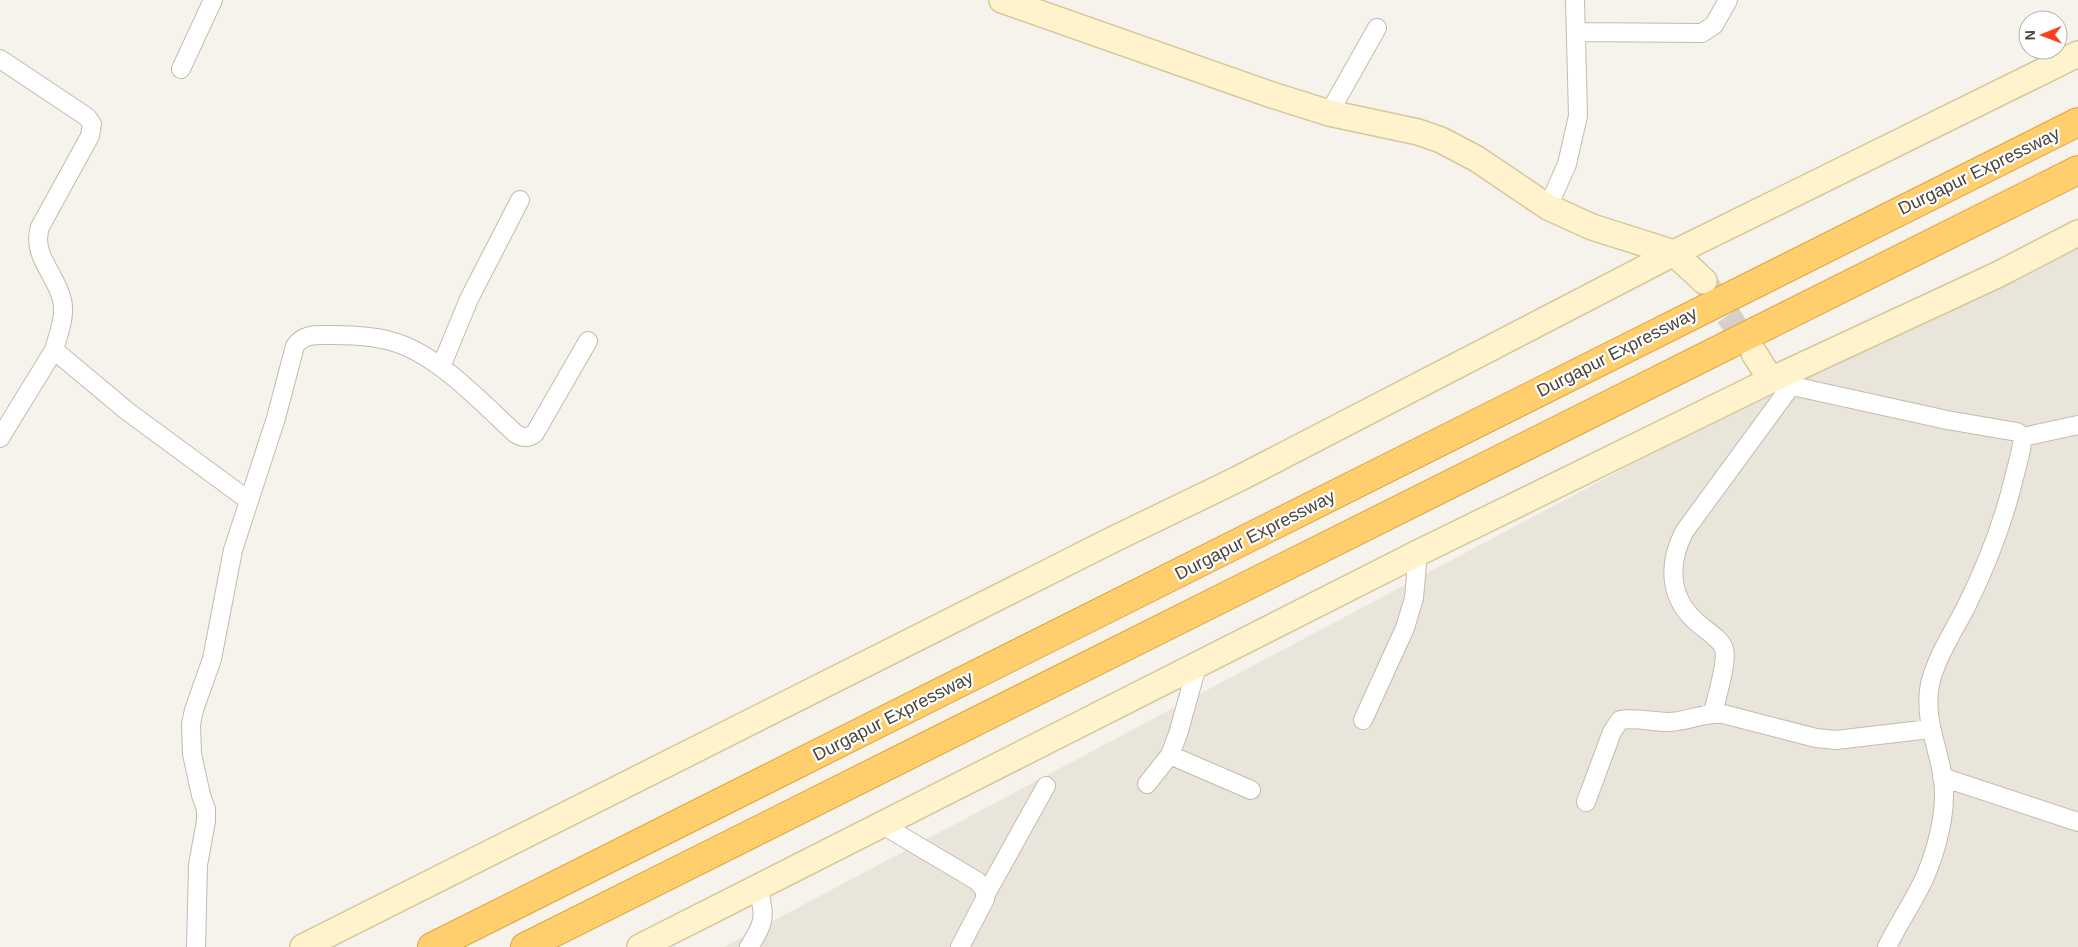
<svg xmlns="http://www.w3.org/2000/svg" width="2078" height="947" font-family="Arial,sans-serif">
	<rect width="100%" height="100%" fill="#f6f3ec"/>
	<path fill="#eae5da" d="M 2078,227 L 2078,947 L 724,947 Z"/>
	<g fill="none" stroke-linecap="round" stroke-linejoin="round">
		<path stroke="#d4d0c8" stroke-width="25" stroke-dasharray="25 12" stroke-linecap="butt" d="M 1707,285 L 1754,353"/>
		<g stroke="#c2bbae" stroke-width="20">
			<path id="street" d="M 1576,32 L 1702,33 L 1714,25 L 1728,0
				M 0,59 L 87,117 L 92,124 L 90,136 L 40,227 C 31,255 56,274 62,300 C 66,316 58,335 54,350
				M 181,69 L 213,0
				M 1329,113 L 1377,28
				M 1548,207 L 1567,164 L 1578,116 L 1575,0
				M 441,367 L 469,299 L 520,200
				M 1779,383 L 1947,420 L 2017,432 L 2023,437 L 2078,425
				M 0,438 L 54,350 L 127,411 L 248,500
				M 1713,713 C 1716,699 1728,661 1724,649 C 1721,639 1708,632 1700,625 C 1669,600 1667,566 1684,532 L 1791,386
				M 1363,720 L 1405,628 L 1414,598 L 1418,553
				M 1170,755 L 1251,790
				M 1942,777 L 2078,822
				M 1147,784 L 1170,755 L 1178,734 L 1197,666
				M 1586,802 L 1612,732 L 1620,720 C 1636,717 1652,722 1668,722 C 1687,722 1704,712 1723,714 L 1816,738 L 1836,740 L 1930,729
				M 881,824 L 977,881 L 985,890 L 985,899 L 960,947
				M 986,894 L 1046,786
				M 196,947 L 198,865 L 206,821 L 206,809 L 201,795 L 192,754 L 191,724 L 194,710 L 212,659 L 233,550 L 276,418 L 295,346 C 304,333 317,335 333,335 C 354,335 377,336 397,343 C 440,357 483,404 516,434 C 523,438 529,438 535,433 L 588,341
				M 749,947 C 766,920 765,917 758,887
				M 1887,947 C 1896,928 1908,910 1918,891 C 1932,866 1944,825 1944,796 C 1945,758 1922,725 1930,684 C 1936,658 1953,632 1965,609 C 1987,565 2004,521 2015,474 C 2018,462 2022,449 2023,437"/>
		</g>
		<g stroke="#d6c79b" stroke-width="28">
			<path id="secondary" d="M 1002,0 L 1269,94 L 1329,113 L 1418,132 L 1441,140 L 1477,159 L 1548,207 L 1592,227 L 1674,253 L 1704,281
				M 1754,353 L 1771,380
				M 303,947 L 1114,539 L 1238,479 L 1674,253 L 2078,54
				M 640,947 L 1418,553 L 1771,380 L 1997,275 L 2078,233"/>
		</g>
		<g stroke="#e0a43c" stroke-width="30">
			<path id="highway" d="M 432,947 L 2078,122
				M 525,947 L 2078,170"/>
		</g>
		<use href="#street" stroke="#fff" stroke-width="18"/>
		<use href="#secondary" stroke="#fff3cd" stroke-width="25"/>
		<use href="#highway" stroke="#ffcf6e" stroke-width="28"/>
	</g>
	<g text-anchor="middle" stroke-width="4.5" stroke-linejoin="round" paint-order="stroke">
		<g font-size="18" fill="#4b4439" stroke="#fff">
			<text transform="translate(1979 171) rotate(-26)" y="6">Durgapur Expressway</text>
			<text transform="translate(1617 352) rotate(-27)" y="6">Durgapur Expressway</text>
			<text transform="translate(1255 535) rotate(-27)" y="6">Durgapur Expressway</text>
			<text transform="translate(893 716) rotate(-27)" y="6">Durgapur Expressway</text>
		</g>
	</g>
	<g transform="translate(2043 35) rotate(269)"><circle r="24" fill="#ffffff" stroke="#b7b4b0"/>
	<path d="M0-4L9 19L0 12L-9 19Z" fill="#fc3f1d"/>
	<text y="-8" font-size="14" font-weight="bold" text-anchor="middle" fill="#4b4439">N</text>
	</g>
</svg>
